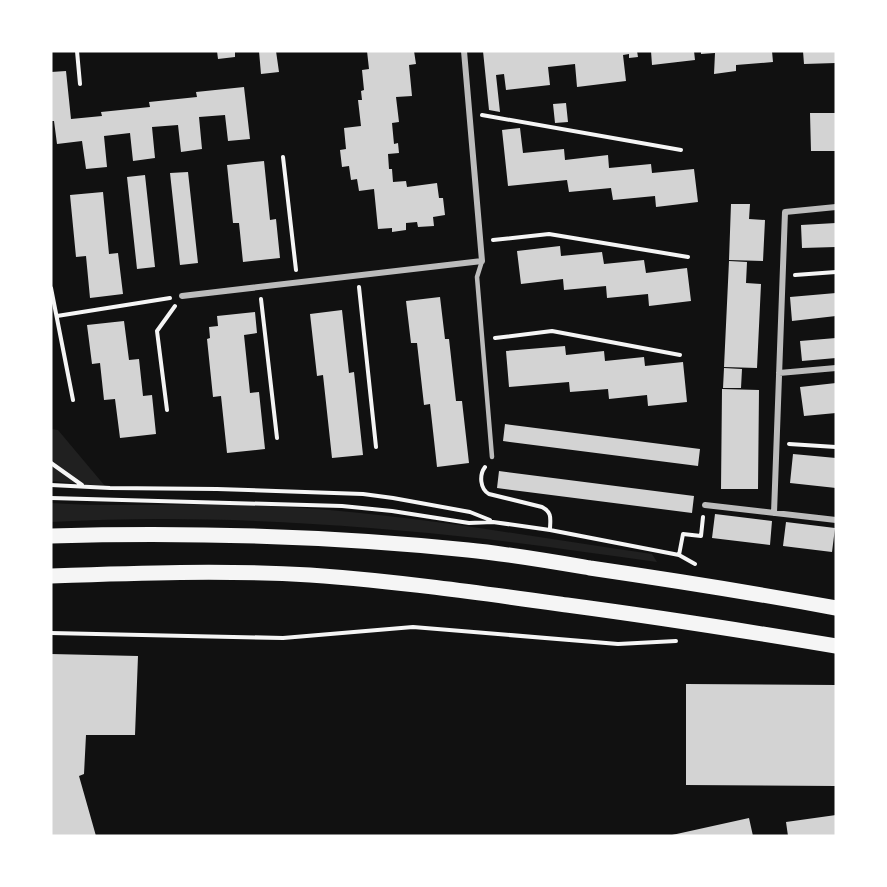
<svg xmlns="http://www.w3.org/2000/svg" width="887" height="887" font-family="'DejaVu Sans',sans-serif">
	<rect width="100%" height="100%" fill="#111"/>
	<path fill="#202020" d="M 51,429 L 58,430 L 105,486 L 51,481 Z
		M 51,503 C 124,508 196,502 269,506 C 398,512 525,536 652,554 L 657,562 C 600,554 543,546 486,539 C 342,523 196,514 51,522 Z"/>
	<path fill="#d3d3d3" d="M 217,51 L 235,51 L 235,57 L 218,59 Z
		M 259,51 L 276,51 L 279,72 L 261,74 Z
		M 367,51 L 414,51 L 416,64 L 409,65 L 412,96 L 396,97 L 399,122 L 392,123 L 394,144 L 398,143 L 399,153 L 388,154 L 389,169 L 392,169 L 393,182 L 406,181 L 407,187 L 437,183 L 439,198 L 443,198 L 445,215 L 433,217 L 434,226 L 418,227 L 417,222 L 406,223 L 406,230 L 392,232 L 392,228 L 378,229 L 374,189 L 359,191 L 357,179 L 351,180 L 349,166 L 342,167 L 340,150 L 346,149 L 344,128 L 361,126 L 358,100 L 362,100 L 361,91 L 364,90 L 362,70 L 369,69 Z
		M 483,51 L 637,51 L 638,57 L 629,58 L 629,54 L 623,55 L 626,81 L 577,87 L 575,64 L 548,67 L 550,85 L 506,90 L 504,74 L 496,75 L 500,112 L 489,110 Z
		M 651,51 L 694,51 L 695,60 L 652,65 Z
		M 701,51 L 772,51 L 773,62 L 736,65 L 736,71 L 714,74 L 715,53 L 701,54 Z
		M 803,51 L 836,51 L 836,63 L 804,64 Z
		M 66,71 L 71,119 L 102,116 L 101,112 L 150,107 L 149,102 L 197,97 L 196,92 L 244,87 L 250,139 L 228,141 L 225,115 L 199,117 L 202,149 L 181,152 L 178,125 L 152,127 L 155,158 L 133,161 L 130,133 L 104,136 L 107,167 L 86,169 L 82,141 L 57,144 L 54,121 L 51,121 L 51,72 Z
		M 566,103 L 568,122 L 555,123 L 553,104 Z
		M 810,113 L 836,113 L 836,151 L 811,151 Z
		M 520,128 L 523,153 L 564,149 L 565,160 L 608,155 L 609,168 L 651,164 L 652,173 L 694,169 L 698,202 L 656,207 L 655,196 L 613,200 L 611,188 L 569,192 L 567,180 L 508,186 L 502,130 Z
		M 264,161 L 270,220 L 276,219 L 280,258 L 243,262 L 239,223 L 233,223 L 227,165 Z
		M 188,172 L 198,263 L 180,265 L 170,173 Z
		M 145,175 L 155,267 L 137,269 L 127,177 Z
		M 103,192 L 109,254 L 118,253 L 123,294 L 90,298 L 86,256 L 76,257 L 70,195 Z
		M 731,204 L 750,204 L 749,219 L 765,220 L 763,261 L 729,260 Z
		M 836,223 L 836,247 L 802,248 L 801,225 Z
		M 560,246 L 561,256 L 602,252 L 604,264 L 644,260 L 646,273 L 687,268 L 691,301 L 649,306 L 648,294 L 607,298 L 606,286 L 564,290 L 563,279 L 521,284 L 517,251 Z
		M 729,261 L 747,262 L 746,283 L 761,284 L 757,368 L 724,367 Z
		M 836,293 L 836,316 L 792,321 L 790,297 Z
		M 440,297 L 445,339 L 449,339 L 456,401 L 462,401 L 469,463 L 437,467 L 430,404 L 424,405 L 417,343 L 411,343 L 406,301 Z
		M 342,310 L 349,373 L 354,372 L 363,455 L 332,458 L 323,375 L 317,376 L 310,314 Z
		M 255,312 L 257,333 L 244,335 L 250,393 L 259,392 L 265,449 L 227,453 L 221,396 L 213,397 L 207,339 L 210,338 L 209,327 L 218,326 L 217,316 Z
		M 124,321 L 129,360 L 139,359 L 143,396 L 152,395 L 156,434 L 120,438 L 115,399 L 104,400 L 100,363 L 92,364 L 87,325 Z
		M 836,338 L 836,358 L 802,361 L 800,341 Z
		M 565,346 L 566,355 L 604,351 L 605,361 L 644,357 L 645,366 L 683,362 L 687,402 L 648,406 L 647,395 L 609,399 L 608,389 L 570,392 L 569,382 L 509,387 L 506,351 Z
		M 724,368 L 742,369 L 741,388 L 723,388 Z
		M 836,383 L 836,413 L 804,416 L 800,387 Z
		M 722,389 L 759,390 L 758,489 L 721,489 Z
		M 505,424 L 700,449 L 698,466 L 503,441 Z
		M 793,454 L 836,458 L 836,488 L 790,483 Z
		M 499,471 L 694,496 L 692,513 L 497,488 Z
		M 715,514 L 772,521 L 770,545 L 712,538 Z
		M 786,522 L 835,528 L 832,552 L 783,546 Z
		M 51,654 L 138,656 L 135,735 L 86,735 L 84,774 L 79,776 L 96,836 L 51,836 Z
		M 686,684 L 836,685 L 836,786 L 686,785 Z
		M 836,815 L 836,836 L 788,836 L 786,822 Z
		M 749,818 L 753,836 L 672,836 L 672,835 Z"/>
	<g fill="none" stroke-linecap="round" stroke-linejoin="round">
		<path stroke="#f5f5f5" stroke-width="4" d="M 77,51 L 80,84
			M 482,115 L 681,150
			M 283,157 L 296,270
			M 493,240 L 549,234 L 688,257
			M 795,275 L 836,272
			M 359,287 L 376,447
			M 51,288 L 73,400
			M 261,299 L 277,438
			M 57,316 L 170,298
			M 495,338 L 552,331 L 680,355
			M 167,410 L 157,331 L 175,306
			M 789,444 L 836,447
			M 51,463 L 82,485
			M 485,467 C 479,475 480,489 489,494 L 542,507 C 553,513 550,519 550,530
			M 51,485 L 110,488 L 217,489 L 363,494 L 393,498 L 470,512 L 490,520
			M 51,498 L 342,506 L 392,511 L 469,523 L 493,522 L 550,530 L 679,555 L 695,564
			M 679,555 L 683,534 L 701,536 L 703,517
			M 51,633 L 283,638 L 413,627 L 618,644 L 676,641"/>
		<path stroke="#bcbcbc" stroke-width="4.5" d="M 482,261 L 477,277 L 492,457"/>
		<path stroke="#bcbcbc" stroke-width="6" d="M 182,296 L 482,261 L 464,51
			M 779,373 L 836,368
			M 705,505 L 836,520
			M 774,513 L 785,212 L 836,207"/>
		<path stroke="#f5f5f5" stroke-width="15" d="M 51,536 C 190,532 330,536 468,550 C 509,554 549,561 590,568 C 672,580 754,593 836,608
			M 51,576 C 137,573 224,570 310,575 C 396,581 481,593 567,605 C 657,617 746,631 836,646"/>
	</g>
	<rect width="887" height="887" fill="none" stroke="#ffffff" stroke-width="105"/>
</svg>
